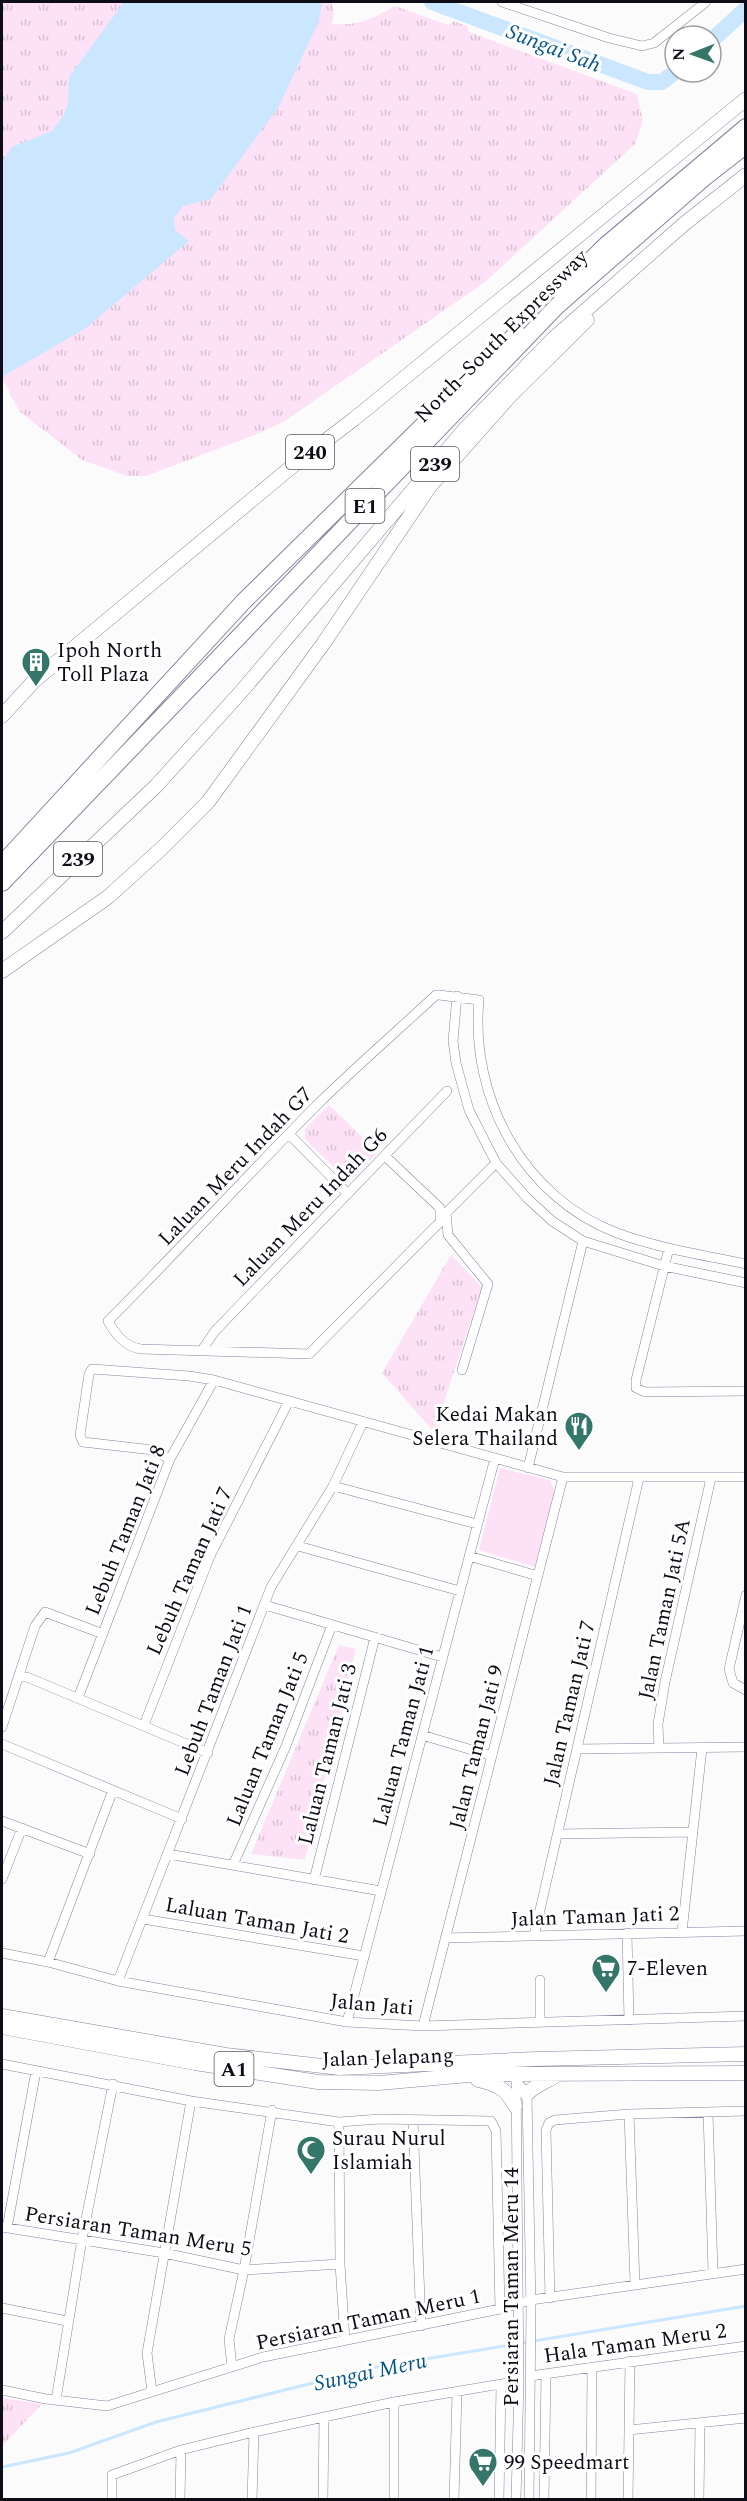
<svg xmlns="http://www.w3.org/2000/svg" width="747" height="2501" font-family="Spectral,serif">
	<defs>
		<pattern id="grass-tufts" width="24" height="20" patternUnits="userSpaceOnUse" patternTransform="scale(1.5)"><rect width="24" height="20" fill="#fde2f7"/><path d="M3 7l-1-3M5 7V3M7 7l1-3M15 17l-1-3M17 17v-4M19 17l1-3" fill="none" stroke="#d8c1d3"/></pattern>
	</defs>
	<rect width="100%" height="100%" fill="#fbfbfb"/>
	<path fill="url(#grass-tufts)" d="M 2,2 L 331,2 L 334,12 L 332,24 C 360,26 372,19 395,6 L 448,25 L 454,21 L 467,26 L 469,32 L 637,94 L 643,121 L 635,144 L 485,282 L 285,421 L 262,432 L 146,476 L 127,476 L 82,460 L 19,411 L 5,383 L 2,383 Z
		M 329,1105 L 378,1152 L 353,1178 L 344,1177 L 305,1139 L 305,1129 Z
		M 451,1255 L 482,1287 L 434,1432 L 382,1373 Z
		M 339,1645 L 356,1649 L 305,1860 L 251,1854 Z
		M 2,2398 L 42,2404 L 2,2446 Z"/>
	<path fill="#fde2f7" d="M 500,1468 L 550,1480 L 556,1495 L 535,1567 L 479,1550 Z"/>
	<path fill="#cae7ff" d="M 124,2 L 322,2 L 319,21 L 278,108 L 211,199 L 183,206 L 174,218 L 175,230 L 189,241 L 86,328 L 2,377 L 2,162 L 12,147 L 52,131 L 64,115 L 68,104 L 69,77 Z"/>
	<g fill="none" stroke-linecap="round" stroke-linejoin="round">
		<path stroke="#cae7ff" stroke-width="3" d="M 2,2467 L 69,2453 L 156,2422 L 377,2367 L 746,2306"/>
		<path stroke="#cae7ff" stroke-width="16" d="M 432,2 L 648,82 L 662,82 L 675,72
			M 711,41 L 746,9"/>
		<g stroke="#8684a1" stroke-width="10">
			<path id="minor" d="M 502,2 L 609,38 L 642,46 L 654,43 L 706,2
				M 457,996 L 453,1041 L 456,1063 L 469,1110 L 496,1163 L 527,1198 L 552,1221 L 583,1241 L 664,1266 L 746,1283
				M 289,1134 L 348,1194
				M 385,1156 L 440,1208 L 440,1222 L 309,1354 L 141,1349 C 126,1347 115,1334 108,1321 L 113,1316 C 183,1246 249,1173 319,1103 C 357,1066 397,1031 436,995 L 439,995 L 479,1000 C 470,1098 523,1197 617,1233 C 658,1248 703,1255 746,1264
				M 669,1248 L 636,1380 L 636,1388 L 645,1392 L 746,1391
				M 202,1350 L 215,1331 L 447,1091
				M 462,1370 L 488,1284 L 448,1235 L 446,1213 L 496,1163
				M 170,1459 L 153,1450 L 83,1442 L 80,1435 L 89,1374 L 92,1369 L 189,1376 L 214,1380 L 563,1477 L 746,1477
				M 528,1468 L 583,1241
				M 333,1486 L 477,1524
				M 298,1546 L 460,1591
				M 469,1556 L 538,1576
				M 746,1595 L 729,1669 L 733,1683 L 746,1690
				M 265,1605 L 442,1657
				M 19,1677 L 27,1677 L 208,1753
				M 78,1698 L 170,1459 L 214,1380
				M 144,1725 L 210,1556 L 289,1401
				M 2,1727 L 35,1626 L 45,1612 L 103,1634
				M 422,1735 L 492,1756
				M 2,1744 L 182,1819
				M 659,1748 L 658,1724 L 665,1682 L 711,1478
				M 577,1749 L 746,1747
				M 2,1821 L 90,1854
				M 558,1834 L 693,1832
				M 168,1854 L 381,1891
				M 233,1865 L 286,1746 L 332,1625
				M 2,1879 L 22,1828
				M 314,1880 L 375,1637
				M 143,1919 L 364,1956
				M 682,1932 L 702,1748
				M 627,1933 L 629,2020
				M 534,1936 L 639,1478
				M 445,1938 L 746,1931
				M 2,1953 L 48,1962 L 118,1981 L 347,2022 L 423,2026 L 746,2016
				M 48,1962 L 113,1790
				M 540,1980 L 540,2023
				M 118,1981 L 271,1587 L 333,1486 L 363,1422
				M 347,2022 L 495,1458
				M 423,2026 L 563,1477
				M 2,2064 L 191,2101 L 339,2122 L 380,2119 L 491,2121 L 496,2131 L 500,2309
				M 510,2073 L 527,2094 L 531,2308 L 529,2500
				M 516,2076 L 519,2381 L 516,2500
				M 708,2113 L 713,2272
				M 629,2114 L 635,2284
				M 413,2120 L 421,2326
				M 339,2122 L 340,2264 L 345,2341
				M 2,2227 L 164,2253 L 244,2270 L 340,2264
				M 7,2228 L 36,2071
				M 550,2298 L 546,2130 L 549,2123 L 555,2120 L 629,2114 L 746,2111
				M 2,2308 L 67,2321
				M 232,2367 L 229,2339 L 244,2270 L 272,2110
				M 530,2376 L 746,2346
				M 2,2390 L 46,2399 L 107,2406 L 263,2357 L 500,2309 L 531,2300 L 746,2269
				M 152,2392 L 147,2353 L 191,2101
				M 56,2400 L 82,2239 L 113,2084
				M 394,2402 L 394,2500
				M 629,2430 L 746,2418
				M 112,2500 L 112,2475 L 181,2450 L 254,2432 L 394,2402 L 519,2381
				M 180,2500 L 181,2450
				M 252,2500 L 254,2432
				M 323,2500 L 324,2418
				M 454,2500 L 457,2393
				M 499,2500 L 501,2385
				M 544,2500 L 546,2374
				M 591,2500 L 592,2367
				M 628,2500 L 630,2361
				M 699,2500 L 700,2424"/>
		</g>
		<g stroke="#8684a1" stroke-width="15">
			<path id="primary" d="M 2,716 L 34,681 L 295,464 L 354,419 L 746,99
				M 2,932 L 156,786 L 240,693 L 464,430 L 553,339 L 684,224 L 746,175
				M 2,971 L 108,897 L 161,849 L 208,802 L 323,644 L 430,486 L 510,396 L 587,320
				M 2,2016 L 226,2055 L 340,2068 L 536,2059 L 746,2054
				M 2,2027 L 195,2063 L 318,2082 L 379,2083 L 469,2075 L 517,2074 L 746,2073
				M 478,2080 C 496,2084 506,2088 515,2106
				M 527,2094 C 535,2084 548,2082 558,2074"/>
		</g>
		<g stroke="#8684a1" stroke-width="18">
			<path id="motorway" d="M 559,291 L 606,245 L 746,127
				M 2,864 L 244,601 L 517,333
				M 2,883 L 557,306 L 704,178 L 746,145"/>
		</g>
		<use href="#minor" stroke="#fff" stroke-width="9"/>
		<use href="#primary" stroke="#fff" stroke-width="14"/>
		<use href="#motorway" stroke="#fff" stroke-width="16"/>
	</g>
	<defs>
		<g id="building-pin" transform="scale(1.5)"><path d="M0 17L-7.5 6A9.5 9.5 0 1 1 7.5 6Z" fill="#347768" stroke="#fff"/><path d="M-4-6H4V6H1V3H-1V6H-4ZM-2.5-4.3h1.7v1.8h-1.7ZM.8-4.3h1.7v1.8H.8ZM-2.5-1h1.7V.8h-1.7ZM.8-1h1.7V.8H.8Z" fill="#fff"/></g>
		<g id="restaurant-pin" transform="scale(1.5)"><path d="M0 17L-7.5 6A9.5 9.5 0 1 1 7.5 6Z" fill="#347768" stroke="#fff"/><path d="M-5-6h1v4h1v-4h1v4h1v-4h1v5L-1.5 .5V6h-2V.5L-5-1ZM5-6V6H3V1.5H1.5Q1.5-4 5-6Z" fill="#fff"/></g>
		<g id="supermarket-pin" transform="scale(1.5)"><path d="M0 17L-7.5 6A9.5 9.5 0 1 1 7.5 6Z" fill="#347768" stroke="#fff"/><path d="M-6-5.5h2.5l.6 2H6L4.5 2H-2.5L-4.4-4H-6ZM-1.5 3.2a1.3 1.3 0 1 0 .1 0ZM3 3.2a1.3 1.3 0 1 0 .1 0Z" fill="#fff"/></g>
		<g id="mosque-pin" transform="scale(1.5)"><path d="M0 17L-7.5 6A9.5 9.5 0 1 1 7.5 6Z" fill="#347768" stroke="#fff"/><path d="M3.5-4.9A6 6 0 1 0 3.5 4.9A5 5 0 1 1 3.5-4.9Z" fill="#fff"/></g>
	</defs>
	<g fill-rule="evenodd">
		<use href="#building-pin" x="36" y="662"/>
		<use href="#restaurant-pin" x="579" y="1426"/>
		<use href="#supermarket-pin" x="606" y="1968"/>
		<use href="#mosque-pin" x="311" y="2150"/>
		<use href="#supermarket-pin" x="483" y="2462"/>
	</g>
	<g text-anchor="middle" stroke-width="6" stroke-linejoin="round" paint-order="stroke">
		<g fill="#fff" stroke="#56565d" stroke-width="1.5">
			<rect x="286" y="435" width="48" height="34" rx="4.5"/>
			<rect x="411" y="447" width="48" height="34" rx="4.5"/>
			<rect x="345.5" y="489" width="39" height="34" rx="4.5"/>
			<rect x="54" y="842" width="48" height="34" rx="4.5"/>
			<rect x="214.5" y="2052" width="39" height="34" rx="4.5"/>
		</g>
		<g font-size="20" font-weight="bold" fill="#0e0d17">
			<text x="310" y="459">240</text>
			<text x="435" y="471">239</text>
			<text x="365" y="513">E1</text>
			<text x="78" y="866">239</text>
			<text x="234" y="2076">A1</text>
		</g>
		<g font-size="21" fill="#0e0d17" stroke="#fff">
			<text transform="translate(501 336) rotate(-45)" y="7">North–South Expressway</text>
			<text transform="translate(235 1166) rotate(-46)" y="7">Laluan Meru Indah G7</text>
			<text transform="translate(310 1207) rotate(-46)" y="7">Laluan Meru Indah G6</text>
			<text transform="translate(125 1530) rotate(-68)" y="7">Lebuh Taman Jati 8</text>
			<text transform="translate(189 1571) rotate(-66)" y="7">Lebuh Taman Jati 7</text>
			<text transform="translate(664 1609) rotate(-78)" y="7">Jalan Taman Jati 5A</text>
			<text transform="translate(213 1690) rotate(-69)" y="7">Lebuh Taman Jati 1</text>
			<text transform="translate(569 1703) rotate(-77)" y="7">Jalan Taman Jati 7</text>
			<text transform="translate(403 1736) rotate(-75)" y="7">Laluan Taman Jati 1</text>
			<text transform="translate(267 1739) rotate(-68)" y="7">Laluan Taman Jati 5</text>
			<text transform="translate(476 1747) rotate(-76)" y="7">Jalan Taman Jati 9</text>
			<text transform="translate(327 1754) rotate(-76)" y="7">Laluan Taman Jati 3</text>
			<text transform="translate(595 1916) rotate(-2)" y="7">Jalan Taman Jati 2</text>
			<text transform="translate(257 1920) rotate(10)" y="7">Laluan Taman Jati 2</text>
			<text transform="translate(372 2004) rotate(5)" y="7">Jalan Jati</text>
			<text transform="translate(388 2057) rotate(-2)" y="7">Jalan Jelapang</text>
			<text transform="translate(138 2231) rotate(9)" y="7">Persiaran Taman Meru 5</text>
			<text transform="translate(511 2287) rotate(-90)" y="7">Persiaran Taman Meru 14</text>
			<text transform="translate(368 2319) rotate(-12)" y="7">Persiaran Taman Meru 1</text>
			<text transform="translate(635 2343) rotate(-8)" y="7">Hala Taman Meru 2</text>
		</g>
		<g font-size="21" fill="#0e0d17" stroke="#fff" text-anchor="start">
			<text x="57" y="657">Ipoh North<tspan x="57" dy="24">Toll Plaza</tspan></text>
			<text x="558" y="1421" text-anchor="end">Kedai Makan<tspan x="558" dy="24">Selera Thailand</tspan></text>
			<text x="627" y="1975">7-Eleven</text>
			<text x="332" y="2145">Surau Nurul<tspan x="332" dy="24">Islamiah</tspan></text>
			<text x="504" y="2469">99 Speedmart</text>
		</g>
		<g font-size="22" font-style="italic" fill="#065687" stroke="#fff">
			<text transform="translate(554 47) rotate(21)" y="8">Sungai Sah</text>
			<text transform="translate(370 2371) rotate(-12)" y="8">Sungai Meru</text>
		</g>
	</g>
	<rect width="747" height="2501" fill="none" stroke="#0e0d17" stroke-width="6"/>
	<g transform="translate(693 54) rotate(269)"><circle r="28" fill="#ffffff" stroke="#9f9ea2" stroke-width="1.5"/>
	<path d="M0-4.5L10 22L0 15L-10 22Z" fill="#347768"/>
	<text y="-9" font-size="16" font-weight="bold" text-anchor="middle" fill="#0e0d17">N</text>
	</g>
</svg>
